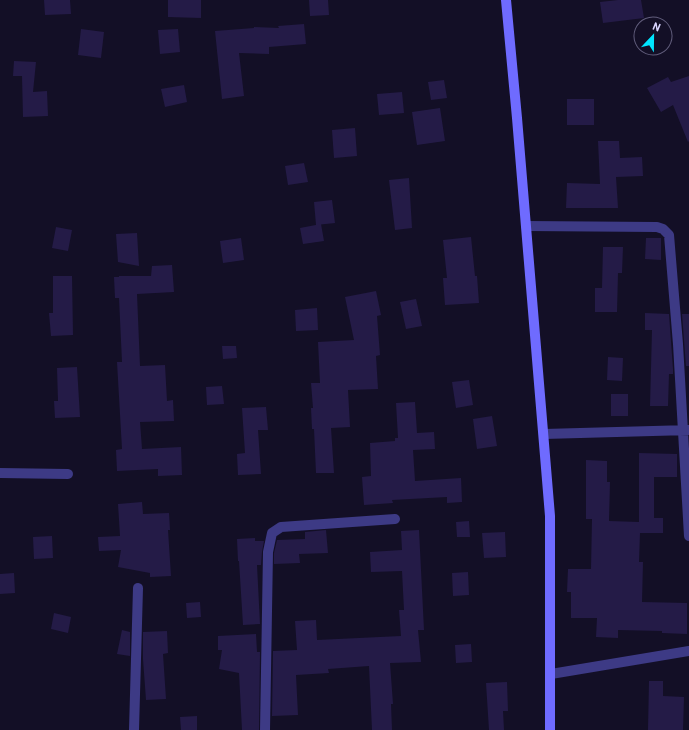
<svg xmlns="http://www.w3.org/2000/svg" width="689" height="730" font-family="Barlow,sans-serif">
	<rect width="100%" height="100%" fill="#130f26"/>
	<path fill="#241b47" d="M 44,0 L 70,0 L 71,14 L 45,15 Z
		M 168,0 L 201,0 L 201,18 L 168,17 Z
		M 309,0 L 328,0 L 329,15 L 310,16 Z
		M 618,0 L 641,0 L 644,18 L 603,23 L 600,2 Z
		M 304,24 L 306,44 L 269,47 L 269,54 L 239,53 L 244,96 L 222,99 L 215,31 L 254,28 L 254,27 L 279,28 L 278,26 Z
		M 81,29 L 104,32 L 101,58 L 78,55 Z
		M 178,29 L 180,52 L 160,54 L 158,30 Z
		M 14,61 L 36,62 L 33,92 L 47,91 L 48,116 L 23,117 L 22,76 L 13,76 Z
		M 689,76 L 689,141 L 688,142 L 673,105 L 661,112 L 647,88 L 668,77 L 671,82 Z
		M 444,80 L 447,98 L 431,100 L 428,82 Z
		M 184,85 L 187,102 L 165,107 L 161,89 Z
		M 402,92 L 404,113 L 379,115 L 377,94 Z
		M 567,99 L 594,99 L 594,125 L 567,125 Z
		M 440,108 L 445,141 L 417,145 L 412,112 Z
		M 355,128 L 357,156 L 334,158 L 332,130 Z
		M 598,141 L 619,141 L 620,158 L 642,157 L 643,176 L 616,177 L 618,208 L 566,208 L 567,183 L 600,184 Z
		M 304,163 L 308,182 L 288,185 L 285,166 Z
		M 409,178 L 412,228 L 395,230 L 389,180 Z
		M 332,200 L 335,223 L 316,225 L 314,202 Z
		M 321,224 L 324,241 L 303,244 L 300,228 Z
		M 56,227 L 72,230 L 68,251 L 52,248 Z
		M 137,233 L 139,266 L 118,262 L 116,234 Z
		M 471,237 L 475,276 L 477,276 L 479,303 L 445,305 L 443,278 L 447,278 L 443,240 Z
		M 241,238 L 244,260 L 223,263 L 220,241 Z
		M 646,238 L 661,238 L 661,260 L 645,259 Z
		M 603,247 L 623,247 L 622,273 L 618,273 L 617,312 L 595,312 L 595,288 L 602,288 Z
		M 172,265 L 174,292 L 137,294 L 140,366 L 165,365 L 167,401 L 173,400 L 174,421 L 140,422 L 142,449 L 181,447 L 182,475 L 158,476 L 158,469 L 117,471 L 116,450 L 122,449 L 117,362 L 122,362 L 119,298 L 115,298 L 114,277 L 119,277 L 119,276 L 151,276 L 152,266 Z
		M 53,276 L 72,276 L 73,335 L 51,336 L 49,313 L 53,313 Z
		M 376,291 L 381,315 L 377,316 L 380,355 L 376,356 L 378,389 L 348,390 L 350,427 L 331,428 L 334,473 L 316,473 L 314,429 L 312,429 L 311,408 L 313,408 L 311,383 L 320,383 L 318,342 L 354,340 L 345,297 Z
		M 416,299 L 422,326 L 406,329 L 400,302 Z
		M 317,308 L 318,330 L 296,331 L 295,310 Z
		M 645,313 L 669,314 L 673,369 L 673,374 L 669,374 L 668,406 L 650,406 L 652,330 L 645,330 Z
		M 682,314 L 689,314 L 689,366 L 686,366 Z
		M 222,346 L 236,346 L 237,358 L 223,359 Z
		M 608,357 L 623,358 L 622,381 L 607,380 Z
		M 77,367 L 80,417 L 55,418 L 54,401 L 58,401 L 57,368 Z
		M 469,380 L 473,405 L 456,408 L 452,382 Z
		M 222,386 L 224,404 L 207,405 L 206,387 Z
		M 611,394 L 628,394 L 628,416 L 611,416 Z
		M 415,402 L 417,433 L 434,432 L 435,449 L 413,450 L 415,481 L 461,478 L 462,502 L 447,503 L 447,497 L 392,500 L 393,503 L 364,505 L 362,477 L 371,476 L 370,443 L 395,441 L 395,438 L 398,438 L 396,403 Z
		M 266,407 L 268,430 L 258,430 L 261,474 L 238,475 L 237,454 L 245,453 L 242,408 Z
		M 492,416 L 497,446 L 477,449 L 473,419 Z
		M 639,453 L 677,454 L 677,477 L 654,477 L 654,518 L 663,518 L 663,533 L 640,533 L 639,562 L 643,562 L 642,602 L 687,603 L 687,634 L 662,633 L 662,631 L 618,630 L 618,638 L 596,637 L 597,618 L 571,618 L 571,592 L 567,592 L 568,569 L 591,569 L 592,519 L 586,519 L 586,460 L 607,461 L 607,482 L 610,482 L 609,521 L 639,522 Z
		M 142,502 L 143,514 L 169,513 L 170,530 L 168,530 L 171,576 L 150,577 L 150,573 L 118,567 L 121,550 L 99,551 L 98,537 L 120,536 L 118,504 Z
		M 469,521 L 470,537 L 457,537 L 456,522 Z
		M 326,530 L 328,553 L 299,554 L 300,563 L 274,564 L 274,553 L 277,540 L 305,539 L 305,532 Z
		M 419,530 L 424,630 L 418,630 L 421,662 L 390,663 L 393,704 L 391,704 L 392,730 L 372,730 L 369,666 L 328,669 L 329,673 L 296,675 L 298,715 L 272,716 L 273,651 L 297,650 L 295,621 L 316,620 L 317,640 L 401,636 L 399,610 L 404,610 L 402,571 L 371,572 L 370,552 L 402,550 L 401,531 Z
		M 505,532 L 506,557 L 484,558 L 482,533 Z
		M 52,536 L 53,558 L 34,559 L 33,537 Z
		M 255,538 L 255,541 L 264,541 L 262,552 L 261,565 L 257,565 L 260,624 L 243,625 L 239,561 L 238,561 L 237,539 Z
		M 468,572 L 469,595 L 453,596 L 452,573 Z
		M 14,573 L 15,593 L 0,594 L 0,574 Z
		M 200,602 L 201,617 L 187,618 L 186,603 Z
		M 54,613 L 71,617 L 68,633 L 51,629 Z
		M 122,630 L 130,632 L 130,656 L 117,654 Z
		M 167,631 L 168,653 L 163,654 L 166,699 L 146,700 L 143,659 L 143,632 Z
		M 256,634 L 257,652 L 260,652 L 259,730 L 242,730 L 239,673 L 219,669 L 222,650 L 218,650 L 218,636 Z
		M 471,644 L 472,662 L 456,663 L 455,645 Z
		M 649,681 L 663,681 L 663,696 L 684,697 L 683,730 L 648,730 Z
		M 507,682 L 508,711 L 503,711 L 504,730 L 489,730 L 486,683 Z
		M 197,716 L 197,730 L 181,730 L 180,717 Z"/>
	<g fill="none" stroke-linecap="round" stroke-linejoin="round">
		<path stroke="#3d3a85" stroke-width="10" d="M 526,226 L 657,227 L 663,229 L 669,235 L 678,344 L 689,536
			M 544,434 L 689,430
			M 0,473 L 68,474
			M 551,674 L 689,651
			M 134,730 L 138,588
			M 265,730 L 268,552 L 272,533 L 281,527 L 395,519"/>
		<path stroke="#6f6bff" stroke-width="10" d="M 506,0 L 517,118 L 550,516 L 550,730"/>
	</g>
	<g transform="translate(653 36) rotate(22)"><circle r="19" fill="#130f26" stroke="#625e7d"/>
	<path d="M0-3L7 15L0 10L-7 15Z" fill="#00e5ff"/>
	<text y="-6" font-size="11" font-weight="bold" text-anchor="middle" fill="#d9d4ff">N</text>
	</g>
</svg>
